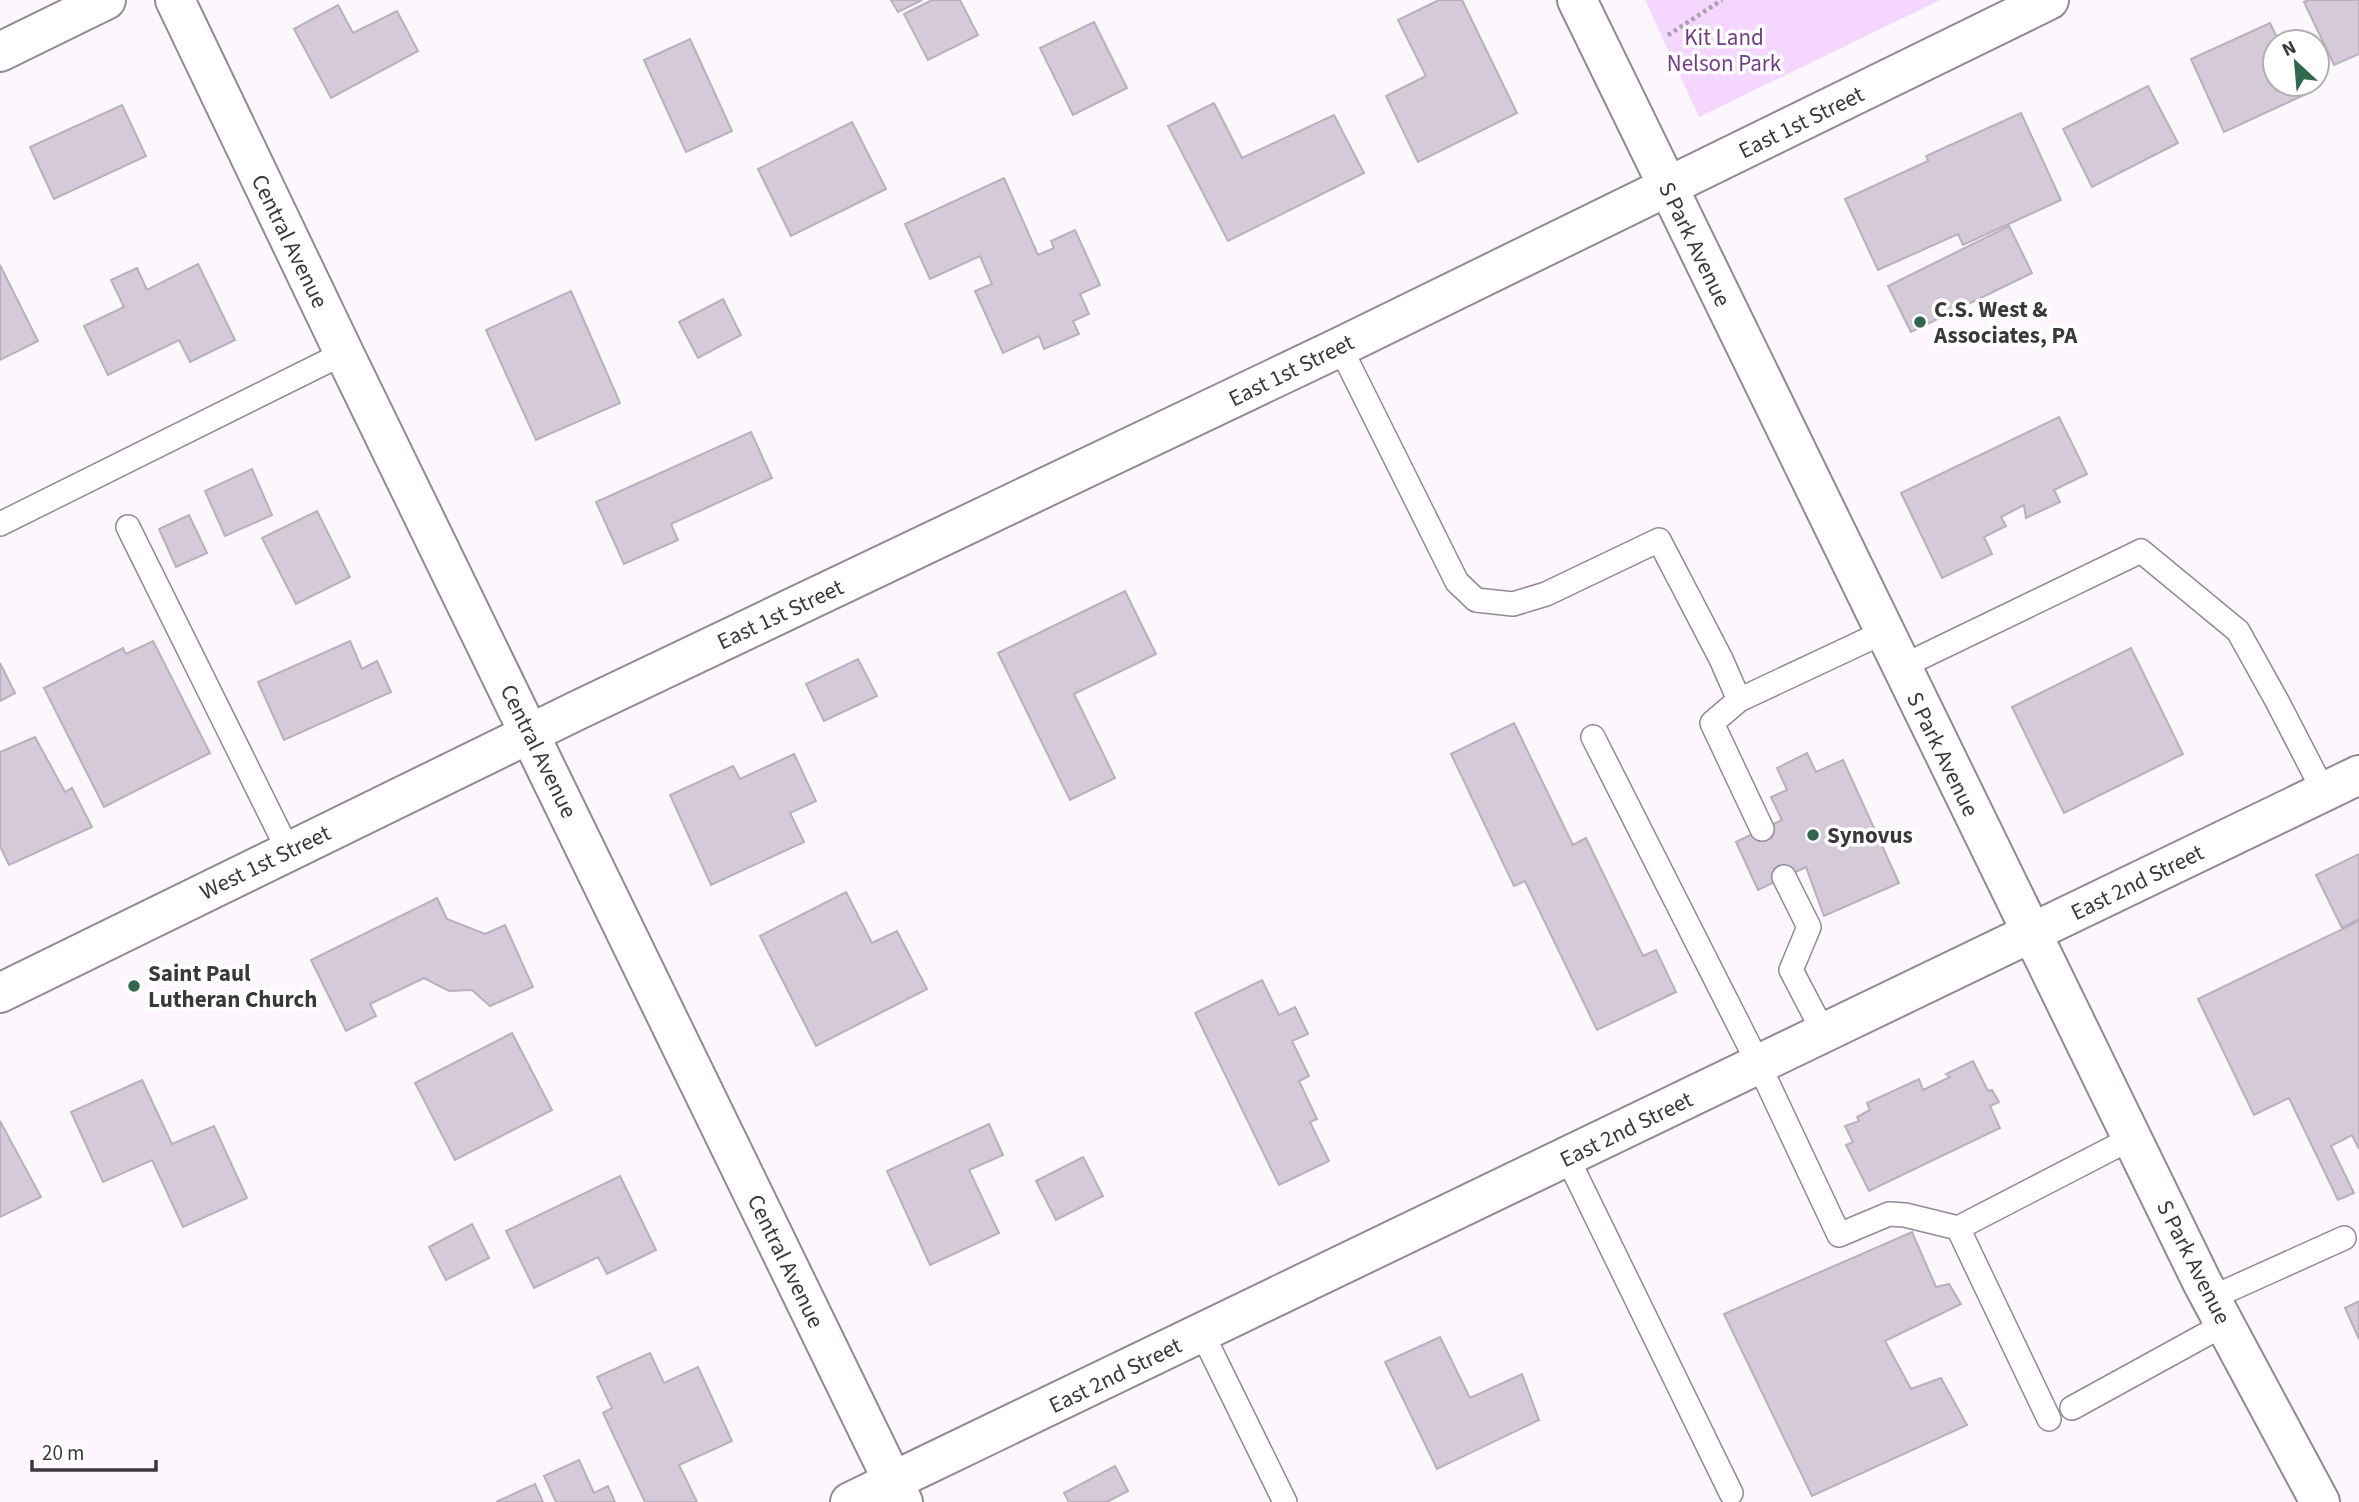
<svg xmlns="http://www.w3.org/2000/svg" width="2359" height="1502" font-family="'Source Sans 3',sans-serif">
	<rect width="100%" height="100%" fill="#fcf7fd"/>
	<path fill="#f5d6fe" d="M 1645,0 L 1940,0 L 1699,117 Z"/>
	<path fill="#d5cad8" stroke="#baafbd" stroke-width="2" d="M 891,0 L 922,0 L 898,12 Z
		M 932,0 L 960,0 L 978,35 L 928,60 L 904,14 Z
		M 1439,0 L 1462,0 L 1517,113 L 1418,162 L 1386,96 L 1426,76 L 1398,20 Z
		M 2308,0 L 2359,0 L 2359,54 L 2334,65 L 2304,2 Z
		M 338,5 L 353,33 L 397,11 L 418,51 L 331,98 L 294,29 Z
		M 1094,22 L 1127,88 L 1073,115 L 1040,48 Z
		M 2270,23 L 2279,42 L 2275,42 L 2275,84 L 2299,84 L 2304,95 L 2224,132 L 2191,59 Z
		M 690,39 L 732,131 L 686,152 L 644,60 Z
		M 2148,86 L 2178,143 L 2092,187 L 2063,129 Z
		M 1214,103 L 1242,158 L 1334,115 L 1364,173 L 1228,241 L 1168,126 Z
		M 122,105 L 146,156 L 54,199 L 30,147 Z
		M 2021,113 L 2061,200 L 1963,245 L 1958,234 L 1878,270 L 1845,199 L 1928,161 L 1926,156 Z
		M 852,122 L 886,189 L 791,236 L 758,169 Z
		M 1004,178 L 1038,255 L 1054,248 L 1051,241 L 1075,230 L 1100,285 L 1080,294 L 1089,314 L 1073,321 L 1079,334 L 1044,349 L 1039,336 L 1003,353 L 975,291 L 992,284 L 980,256 L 930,279 L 905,224 Z
		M 2009,226 L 2032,273 L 1911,332 L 1888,286 Z
		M 198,264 L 235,340 L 190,362 L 179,340 L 108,375 L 84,326 L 124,307 L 111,280 L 137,268 L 147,290 Z
		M 0,265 L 38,341 L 0,360 Z
		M 571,291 L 620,403 L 536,440 L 486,330 Z
		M 723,299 L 741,335 L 698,358 L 679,322 Z
		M 2059,417 L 2087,474 L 2054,490 L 2060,502 L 2026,518 L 2024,505 L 2001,517 L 2006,526 L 1984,537 L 1992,554 L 1942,578 L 1901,493 Z
		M 751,432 L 772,478 L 671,524 L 678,540 L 624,564 L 596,502 Z
		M 252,469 L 272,515 L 225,536 L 205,491 Z
		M 317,511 L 350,577 L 296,604 L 262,538 Z
		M 189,515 L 207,553 L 176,567 L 159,529 Z
		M 1125,591 L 1156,654 L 1074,694 L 1115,778 L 1070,800 L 998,653 Z
		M 153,641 L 210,753 L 104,807 L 44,688 L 123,648 L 126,654 Z
		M 350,641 L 362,669 L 377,661 L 391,692 L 284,740 L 258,682 Z
		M 2131,648 L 2183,754 L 2064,813 L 2012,707 Z
		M 858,659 L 877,696 L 824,721 L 806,684 Z
		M 0,663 L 15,693 L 0,701 Z
		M 1514,723 L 1573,845 L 1586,838 L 1643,956 L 1656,950 L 1676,992 L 1597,1030 L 1525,881 L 1514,886 L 1451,754 Z
		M 35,737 L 65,792 L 72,788 L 92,827 L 9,865 L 0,846 L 0,752 Z
		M 1807,753 L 1816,772 L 1843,760 L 1899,883 L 1824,916 L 1806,867 L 1758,890 L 1736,842 L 1782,820 L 1771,797 L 1787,790 L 1777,768 Z
		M 794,754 L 816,801 L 790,813 L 804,842 L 711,885 L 670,795 L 733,766 L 740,779 Z
		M 2359,854 L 2359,919 L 2342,928 L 2316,875 Z
		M 846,892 L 872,943 L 897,931 L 927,989 L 816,1046 L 760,936 Z
		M 437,898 L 447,919 L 485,934 L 505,925 L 533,987 L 490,1006 L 472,990 L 449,991 L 424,978 L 370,1004 L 376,1016 L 346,1031 L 311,960 Z
		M 2359,921 L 2359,1149 L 2352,1135 L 2331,1146 L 2354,1193 L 2338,1200 L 2289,1098 L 2254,1115 L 2198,999 Z
		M 1262,980 L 1279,1015 L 1295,1007 L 1308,1034 L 1292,1041 L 1309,1076 L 1299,1081 L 1317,1119 L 1310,1122 L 1329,1161 L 1279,1185 L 1195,1013 Z
		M 512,1033 L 552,1110 L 455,1160 L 415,1083 Z
		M 1973,1061 L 1988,1091 L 1992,1090 L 1999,1102 L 1990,1106 L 2000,1128 L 1869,1191 L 1846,1145 L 1853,1142 L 1845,1126 L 1859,1121 L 1857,1117 L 1870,1110 L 1867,1103 L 1919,1079 L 1923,1090 L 1950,1077 L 1946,1074 Z
		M 142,1080 L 172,1144 L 214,1126 L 247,1198 L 183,1227 L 152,1160 L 103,1182 L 71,1112 Z
		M 0,1121 L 41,1197 L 0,1217 Z
		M 989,1124 L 1003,1155 L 969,1170 L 999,1233 L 930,1265 L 887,1171 Z
		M 1083,1157 L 1103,1196 L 1056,1220 L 1036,1181 Z
		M 620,1176 L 656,1250 L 607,1274 L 598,1257 L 534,1288 L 506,1231 Z
		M 472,1224 L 489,1258 L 446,1280 L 429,1247 Z
		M 1912,1232 L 1936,1287 L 1949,1284 L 1961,1304 L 1885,1341 L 1911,1389 L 1941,1378 L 1967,1425 L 1812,1496 L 1724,1314 Z
		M 2359,1301 L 2359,1339 L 2345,1308 Z
		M 1440,1337 L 1470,1398 L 1522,1374 L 1539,1420 L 1437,1469 L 1385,1362 Z
		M 650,1353 L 664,1383 L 698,1367 L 732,1441 L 679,1465 L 697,1502 L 645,1502 L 603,1413 L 612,1408 L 597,1377 Z
		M 579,1460 L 594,1493 L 608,1486 L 615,1502 L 556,1502 L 544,1476 Z
		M 1115,1466 L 1128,1491 L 1107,1502 L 1069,1502 L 1064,1493 Z
		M 535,1484 L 543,1502 L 496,1502 Z"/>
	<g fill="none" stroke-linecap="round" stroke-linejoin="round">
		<g stroke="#938896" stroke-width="26">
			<path id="service" d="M 1340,347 L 1457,582 L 1476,600 L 1513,604 L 1546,594 L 1659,540 L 1721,659 L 1739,700 L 1884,632
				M 0,524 L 344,353
				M 128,527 L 288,850
				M 1901,667 L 2141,551 L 2238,631 L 2277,701 L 2324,792
				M 1739,700 L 1712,723 L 1762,829
				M 1593,737 L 1759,1065 L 1839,1235 L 1889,1214 L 1905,1215 L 1958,1228 L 2132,1138
				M 1784,877 L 1809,927 L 1791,970 L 1824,1033
				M 1567,1157 L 1731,1493
				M 1958,1228 L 2049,1419
				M 2211,1298 L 2344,1238
				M 1202,1333 L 1285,1502
				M 2072,1408 L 2225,1324"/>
		</g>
		<g stroke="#938896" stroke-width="42">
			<path id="minor" d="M 0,993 L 576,711 L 1340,347 L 2049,0
				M 850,1502 L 893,1481"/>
		</g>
		<g stroke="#938896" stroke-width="42">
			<path id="tertiary" d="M 175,0 L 344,353 L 903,1502
				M 0,52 L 106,0
				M 893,1481 L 2359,775"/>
		</g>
		<g stroke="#938896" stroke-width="42">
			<path id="secondary" d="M 1577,0 L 2202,1282 L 2320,1502"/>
		</g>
		<path stroke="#a7a3a8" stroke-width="4.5" stroke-dasharray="3.5 3.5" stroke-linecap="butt" d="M 1668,35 L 1722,0"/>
		<use href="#service" stroke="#fff" stroke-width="23"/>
		<use href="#minor" stroke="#fff" stroke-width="38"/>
		<use href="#tertiary" stroke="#fff" stroke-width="38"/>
		<use href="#secondary" stroke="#fff" stroke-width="38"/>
	</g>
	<g fill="#30674f" stroke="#fff" stroke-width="2.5">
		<circle cx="1920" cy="322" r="7"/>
		<circle cx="1813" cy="835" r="7"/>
		<circle cx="134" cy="986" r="7"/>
	</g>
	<g text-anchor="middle" stroke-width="7" stroke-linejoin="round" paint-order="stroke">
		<g font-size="23" fill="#753c85" stroke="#fff">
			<text x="1724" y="45">Kit Land<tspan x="1724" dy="26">Nelson Park</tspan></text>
		</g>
		<g font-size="23" fill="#3b373c" stroke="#fff">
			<text transform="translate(1801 122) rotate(-26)" y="8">East 1st Street</text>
			<text transform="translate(290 241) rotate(64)" y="8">Central Avenue</text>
			<text transform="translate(1695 244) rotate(64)" y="8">S Park Avenue</text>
			<text transform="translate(1291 370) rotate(-26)" y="8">East 1st Street</text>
			<text transform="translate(780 614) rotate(-25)" y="8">East 1st Street</text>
			<text transform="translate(539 751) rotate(64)" y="8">Central Avenue</text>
			<text transform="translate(1943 754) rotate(64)" y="8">S Park Avenue</text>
			<text transform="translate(265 862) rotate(-26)" y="8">West 1st Street</text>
			<text transform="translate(2137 882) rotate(-26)" y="8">East 2nd Street</text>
			<text transform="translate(1626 1129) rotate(-26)" y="8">East 2nd Street</text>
			<text transform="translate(786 1261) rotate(64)" y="8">Central Avenue</text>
			<text transform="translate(2194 1262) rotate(63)" y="8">S Park Avenue</text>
			<text transform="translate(1115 1375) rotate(-26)" y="8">East 2nd Street</text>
		</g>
		<g font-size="23" font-weight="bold" fill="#3b373c" stroke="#fff" text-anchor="start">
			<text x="1934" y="317">C.S. West &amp;<tspan x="1934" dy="26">Associates, PA</tspan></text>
			<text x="1827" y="843">Synovus</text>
			<text x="148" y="981">Saint Paul<tspan x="148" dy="26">Lutheran Church</tspan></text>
		</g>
	</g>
	<g transform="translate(2296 63) rotate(334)"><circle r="33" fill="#ffffff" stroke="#b1afb1" stroke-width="2"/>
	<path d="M0-5L12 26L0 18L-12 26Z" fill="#30674f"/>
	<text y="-10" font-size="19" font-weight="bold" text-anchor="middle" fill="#3b373c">N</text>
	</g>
	<path d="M32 1460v10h124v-10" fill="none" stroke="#3b373c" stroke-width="3.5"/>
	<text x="42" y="1460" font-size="21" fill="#3b373c" stroke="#ffffff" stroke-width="5" paint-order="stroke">20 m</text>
</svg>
